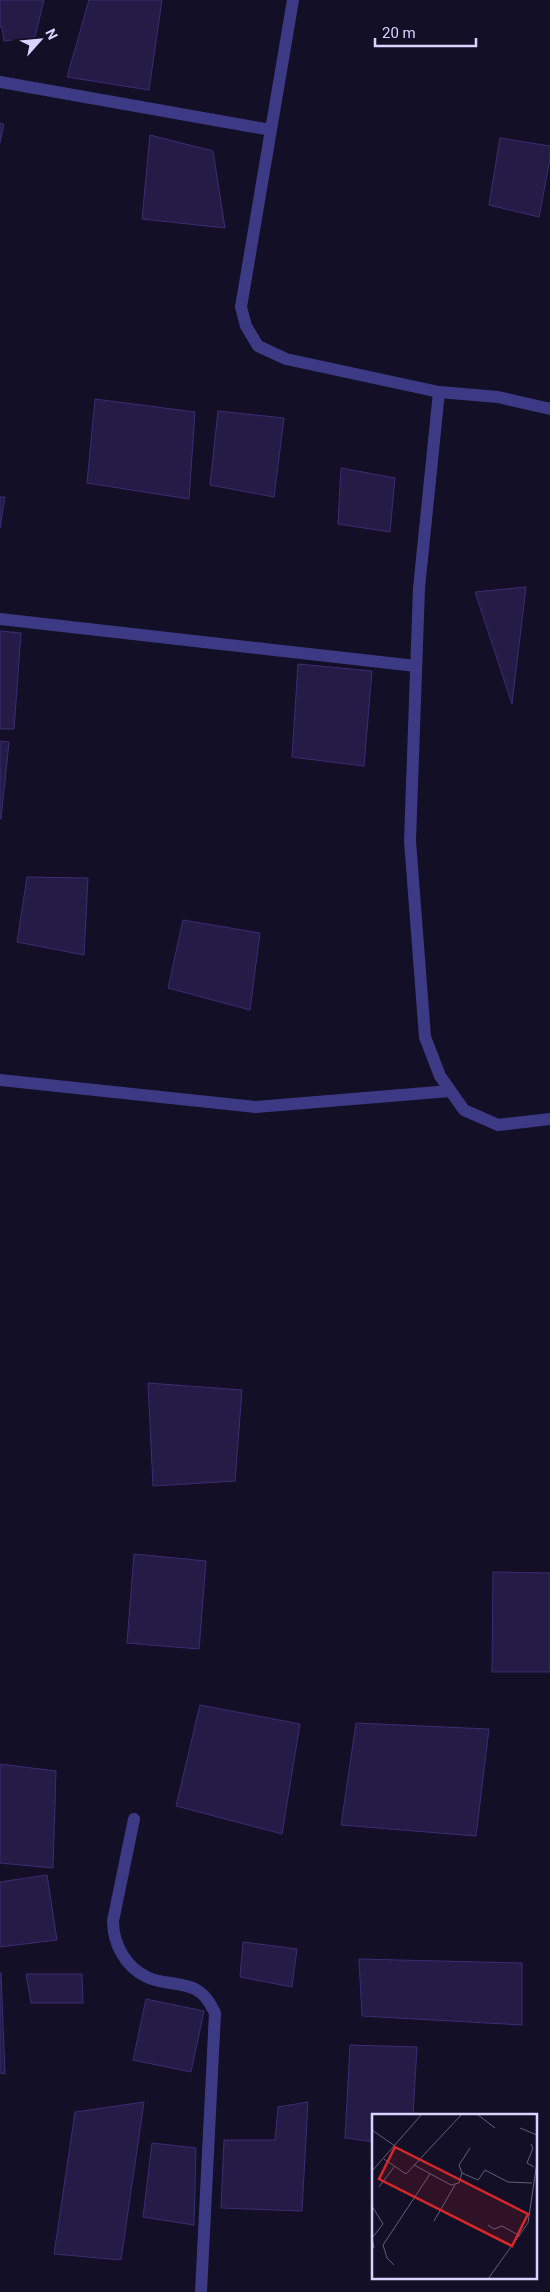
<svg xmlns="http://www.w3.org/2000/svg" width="550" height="2292" font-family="Roboto,sans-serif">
	<rect width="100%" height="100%" fill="#130f26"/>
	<path fill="#241b47" stroke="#3b2d73" d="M 0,0 L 44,0 L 35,37 L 4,41 L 2,27 L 0,27 Z
		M 89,0 L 162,0 L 149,90 L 67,77 Z
		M 0,123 L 4,124 L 0,143 Z
		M 150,135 L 213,151 L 225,228 L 142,219 Z
		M 500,138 L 550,146 L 550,159 L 539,217 L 489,205 Z
		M 95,399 L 195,412 L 189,499 L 87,483 Z
		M 218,411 L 284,418 L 274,497 L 210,485 Z
		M 341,468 L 395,478 L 390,532 L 338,524 Z
		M 0,497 L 5,497 L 0,528 Z
		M 526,587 L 512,704 L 475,592 Z
		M 0,631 L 21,633 L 14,729 L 0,729 Z
		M 298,664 L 372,671 L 364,766 L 292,757 Z
		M 0,741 L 9,742 L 1,819 L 0,819 Z
		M 27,877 L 88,878 L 84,955 L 17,942 Z
		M 183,920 L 260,933 L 250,1010 L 168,988 Z
		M 148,1383 L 242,1390 L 235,1481 L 153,1486 Z
		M 134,1554 L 206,1561 L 199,1649 L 127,1643 Z
		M 493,1572 L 550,1573 L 550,1672 L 492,1672 Z
		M 200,1705 L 300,1724 L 282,1834 L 176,1806 Z
		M 356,1723 L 489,1729 L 476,1836 L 341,1825 Z
		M 0,1764 L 56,1771 L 53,1868 L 0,1863 Z
		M 47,1875 L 57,1940 L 0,1947 L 0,1882 Z
		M 243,1942 L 297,1949 L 292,1987 L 240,1977 Z
		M 359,1959 L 522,1963 L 522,2025 L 362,2016 Z
		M 0,1973 L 1,1973 L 5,2074 L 0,2073 Z
		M 26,1974 L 82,1974 L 83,2003 L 31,2003 Z
		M 146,1999 L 204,2011 L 191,2072 L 133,2060 Z
		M 350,2045 L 417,2047 L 413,2116 L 374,2116 L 374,2142 L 345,2138 Z
		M 144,2102 L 121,2260 L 54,2254 L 75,2112 Z
		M 308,2102 L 302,2211 L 221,2208 L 224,2140 L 275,2140 L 278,2107 Z
		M 152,2143 L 196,2148 L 194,2225 L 143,2217 Z"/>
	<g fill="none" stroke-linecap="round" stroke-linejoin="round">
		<path stroke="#3d3a85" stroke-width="12" d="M 293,0 L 241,307 L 246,326 L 258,346 L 286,359 L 439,392 L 498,397 L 550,409
			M 0,82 L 271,130
			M 439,392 L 419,588 L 410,841 L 425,1037 L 440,1076 L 464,1110 L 498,1125 L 550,1119
			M 0,619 L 416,666
			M 0,1080 L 256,1107 L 450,1091
			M 134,1819 L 113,1921 C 113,1943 125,1967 147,1977 C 161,1984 180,1982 195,1989 C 205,1994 210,2003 215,2013 L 201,2292"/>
	</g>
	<g transform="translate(372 2114)">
		<rect width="165" height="165" fill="#130f26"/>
		<path fill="none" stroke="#625e7d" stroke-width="1" d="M 105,0 L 123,14M 148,14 L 165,21M 0,16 L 23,32M 159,30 L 161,34 L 155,49 L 162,53M 98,34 L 87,51 L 90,59 L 106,66 L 113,56 L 136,68 L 160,69M 12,45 L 34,60 L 90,0M 42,51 L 79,71 L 87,69 L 90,59M 0,57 L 50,0M 7,73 L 22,53M 0,92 L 11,110 L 0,124 L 2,134M 62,107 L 83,71M 116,111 L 122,115 L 130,112 L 148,122M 22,151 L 15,144 L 11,131 L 58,60M 116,165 L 156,109 L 165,48"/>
		<path fill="#d62828" fill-opacity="0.15" stroke="#d62828" stroke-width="2.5" d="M 23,33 L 156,100 L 140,132 L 7,65 Z"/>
		<rect width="165" height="165" fill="none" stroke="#d9d4ff" stroke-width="2.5"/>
	</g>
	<g transform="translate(40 40) rotate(63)" stroke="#130f26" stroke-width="4" paint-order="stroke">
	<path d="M0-4L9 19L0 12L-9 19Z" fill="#d9d4ff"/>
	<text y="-8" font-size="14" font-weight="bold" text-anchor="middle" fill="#d9d4ff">N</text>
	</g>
	<path d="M375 38v8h101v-8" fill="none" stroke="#d9d4ff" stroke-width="2.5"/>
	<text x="382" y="38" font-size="15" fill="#d9d4ff" stroke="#130f26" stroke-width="4" paint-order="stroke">20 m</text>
</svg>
